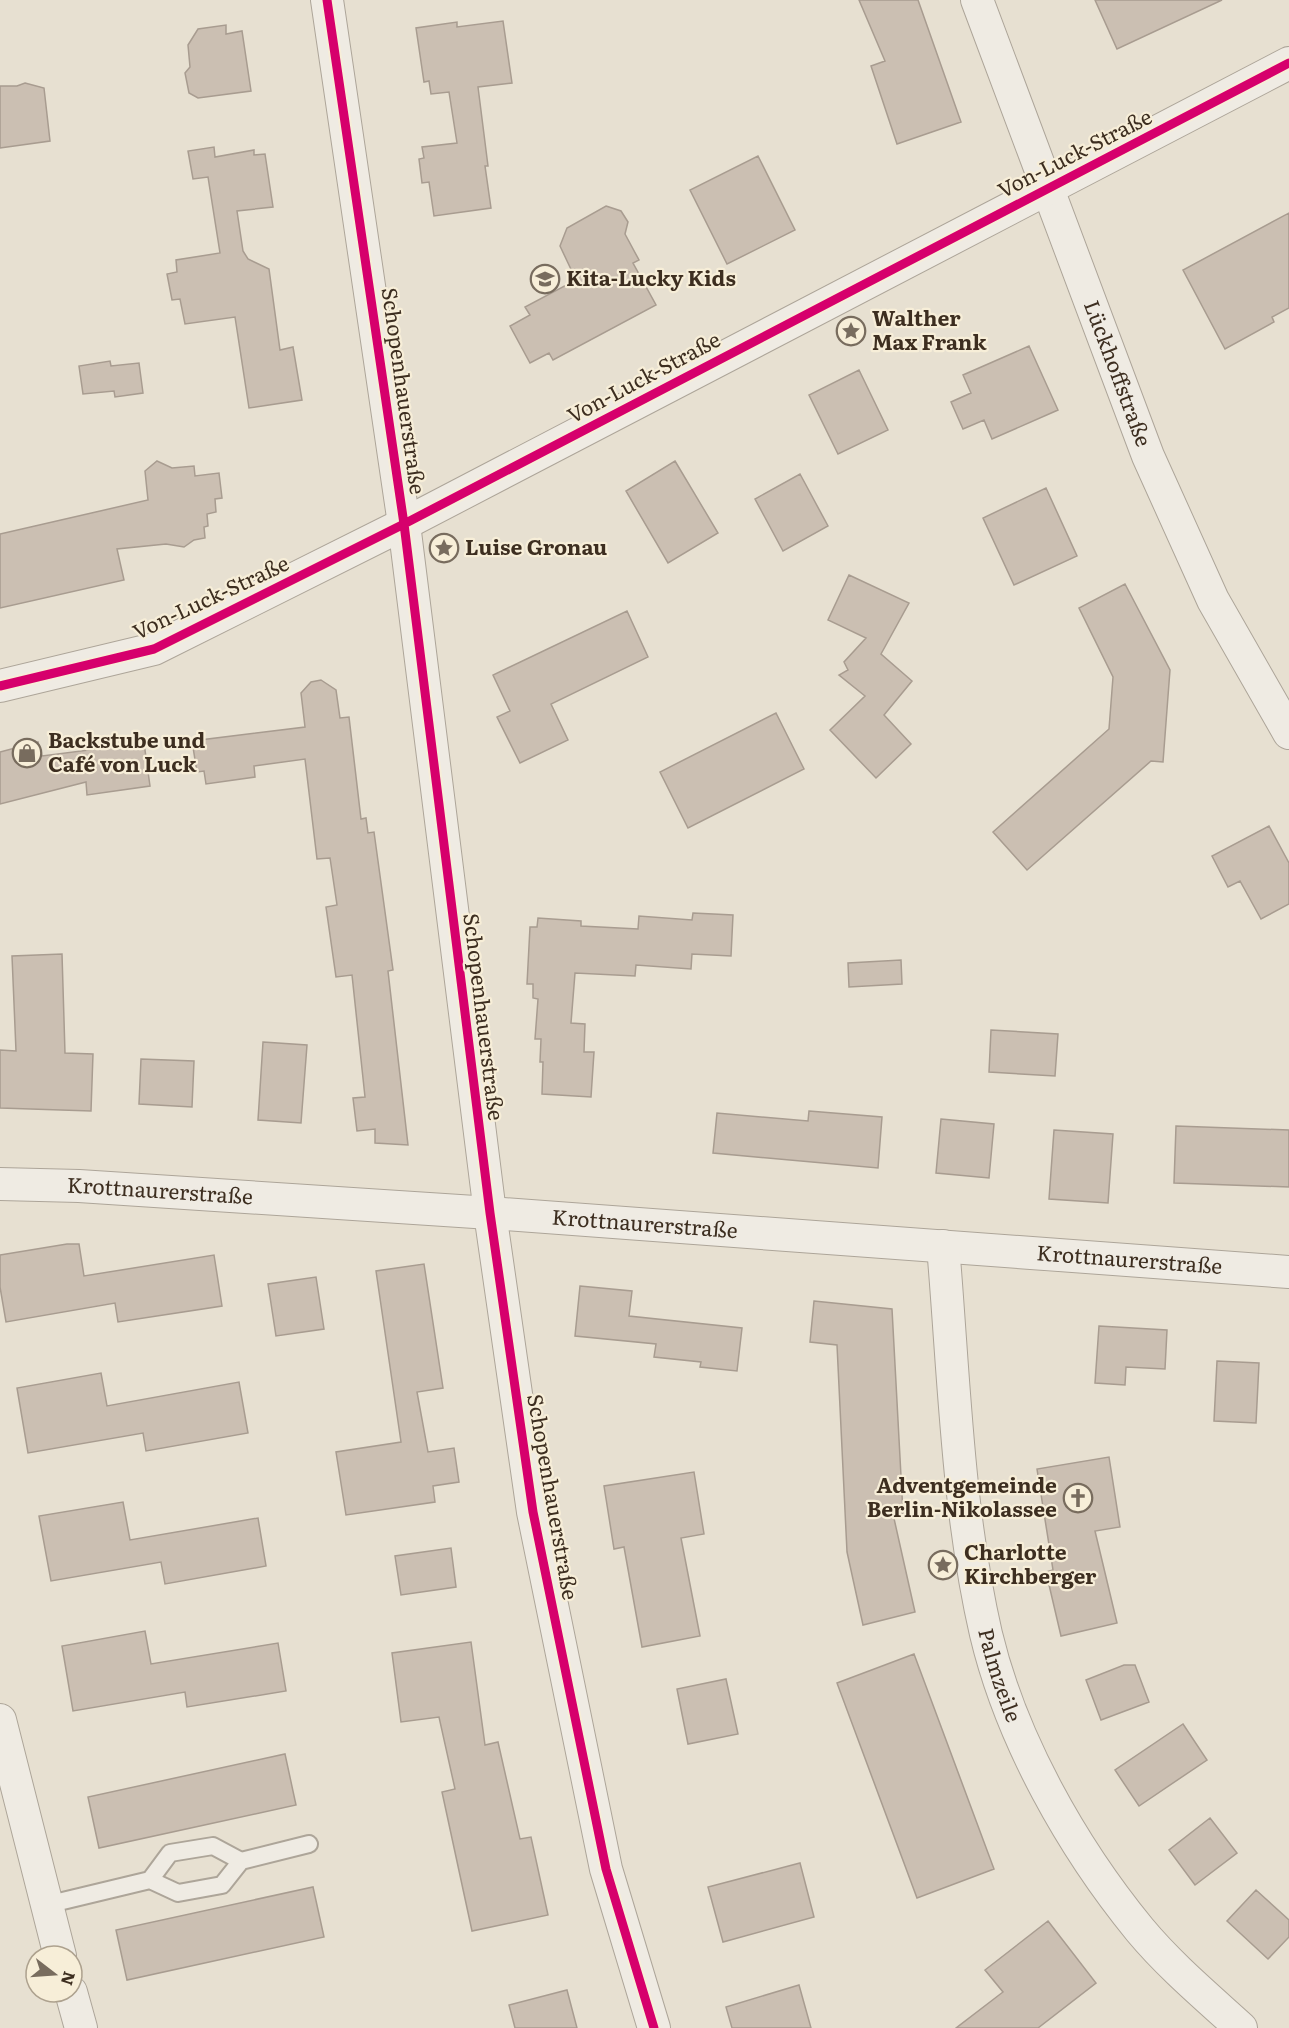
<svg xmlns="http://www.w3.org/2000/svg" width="1289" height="2028" font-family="Literata,serif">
	<rect width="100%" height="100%" fill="#e7e0d1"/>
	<path fill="#cbbfb2" stroke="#a89c90" stroke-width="1.5" d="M 859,0 L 918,0 L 961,122 L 897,144 L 871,66 L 885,61 Z
		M 1095,0 L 1222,0 L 1117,49 Z
		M 503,21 L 512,83 L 478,87 L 488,166 L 485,166 L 491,208 L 434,216 L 429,182 L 422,183 L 419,159 L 424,158 L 422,147 L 457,143 L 449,92 L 431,94 L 429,81 L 424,82 L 416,28 L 457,22 L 457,27 Z
		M 226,25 L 226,34 L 242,31 L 251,91 L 198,98 L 189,93 L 185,73 L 190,67 L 188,45 L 198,29 Z
		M 25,83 L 44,88 L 50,141 L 0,148 L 0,86 L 17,86 Z
		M 214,147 L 215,157 L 254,150 L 254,155 L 265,154 L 273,207 L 237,211 L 243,251 L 248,259 L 269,269 L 280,350 L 293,347 L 302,400 L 249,408 L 235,317 L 185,324 L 180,299 L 172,300 L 167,274 L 177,272 L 176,260 L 220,253 L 208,177 L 193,179 L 188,151 Z
		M 758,156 L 795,230 L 727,264 L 690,190 Z
		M 606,206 L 621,211 L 628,222 L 625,234 L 639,260 L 633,263 L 656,305 L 553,360 L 549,353 L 530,363 L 510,326 L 530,315 L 525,307 L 576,280 L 560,246 L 567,228 Z
		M 1289,213 L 1289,308 L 1272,317 L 1274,322 L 1225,349 L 1183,270 Z
		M 1029,346 L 1058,410 L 992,439 L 984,420 L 963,429 L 951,402 L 971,393 L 963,375 Z
		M 110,361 L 111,366 L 139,363 L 143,393 L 115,397 L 114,391 L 83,394 L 79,366 Z
		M 859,370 L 888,430 L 838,454 L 809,395 Z
		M 157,461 L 172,468 L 194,466 L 195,476 L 219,473 L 222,498 L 215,499 L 216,512 L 207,514 L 208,526 L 204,527 L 205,538 L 194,540 L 184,547 L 166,544 L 117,549 L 124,580 L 0,608 L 0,534 L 148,500 L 145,471 Z
		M 675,461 L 718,533 L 668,563 L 626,491 Z
		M 800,474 L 828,526 L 783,551 L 755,499 Z
		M 1046,488 L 1077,556 L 1014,585 L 983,518 Z
		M 849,575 L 909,603 L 881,654 L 912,681 L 884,715 L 911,744 L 876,778 L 830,730 L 865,696 L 839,675 L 848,670 L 844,662 L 866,638 L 828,620 Z
		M 1125,584 L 1170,670 L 1163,762 L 1151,761 L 1027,870 L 993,832 L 1109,729 L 1113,677 L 1079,608 Z
		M 627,611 L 648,657 L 551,704 L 568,740 L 520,763 L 497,717 L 510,711 L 493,675 Z
		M 321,680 L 336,690 L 340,718 L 349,717 L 361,819 L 366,818 L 368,833 L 374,832 L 393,970 L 388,971 L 408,1145 L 375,1143 L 375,1129 L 357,1131 L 353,1098 L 365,1097 L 352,975 L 336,977 L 326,907 L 337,905 L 330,858 L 317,859 L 305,759 L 254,766 L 255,777 L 206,784 L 204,771 L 197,772 L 192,741 L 305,727 L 301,693 L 311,682 Z
		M 776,713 L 804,769 L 688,828 L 660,772 Z
		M 38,742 L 42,756 L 144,743 L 150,786 L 87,795 L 86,782 L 0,804 L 0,752 Z
		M 1269,826 L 1289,863 L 1289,904 L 1261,919 L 1240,881 L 1228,887 L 1212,856 Z
		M 693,913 L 733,915 L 731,956 L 692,954 L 691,969 L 636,965 L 635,976 L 575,973 L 571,1023 L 585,1024 L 584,1052 L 594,1052 L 591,1097 L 542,1094 L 543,1062 L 540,1062 L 541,1039 L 535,1039 L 538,999 L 533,998 L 533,984 L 527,984 L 530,927 L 537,927 L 538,918 L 581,921 L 581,926 L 638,929 L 639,916 L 692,920 Z
		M 62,954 L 65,1053 L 93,1054 L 91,1111 L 0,1108 L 0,1050 L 16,1051 L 12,956 Z
		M 901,960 L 902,984 L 849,987 L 848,963 Z
		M 991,1030 L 1058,1034 L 1055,1076 L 989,1072 Z
		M 263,1042 L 307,1045 L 301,1123 L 258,1120 Z
		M 141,1059 L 194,1061 L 192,1107 L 139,1104 Z
		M 809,1111 L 882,1117 L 878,1168 L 713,1153 L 717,1113 L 808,1121 Z
		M 941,1119 L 994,1124 L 989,1178 L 936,1173 Z
		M 1176,1126 L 1289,1130 L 1289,1187 L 1174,1183 Z
		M 1054,1130 L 1113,1134 L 1108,1203 L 1049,1199 Z
		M 67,1244 L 79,1244 L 84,1276 L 214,1255 L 222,1306 L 118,1322 L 115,1303 L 6,1322 L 0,1287 L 0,1255 Z
		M 424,1264 L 443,1388 L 417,1392 L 428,1452 L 454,1448 L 459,1482 L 433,1486 L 435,1502 L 346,1515 L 336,1452 L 401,1442 L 376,1271 Z
		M 316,1277 L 324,1329 L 276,1336 L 268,1284 Z
		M 580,1286 L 632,1291 L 629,1316 L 742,1328 L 737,1371 L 700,1367 L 701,1362 L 654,1357 L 656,1344 L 575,1336 Z
		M 814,1301 L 892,1309 L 903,1513 L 893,1514 L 915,1612 L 863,1625 L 847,1552 L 837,1345 L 810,1342 Z
		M 1099,1326 L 1167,1330 L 1165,1369 L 1126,1367 L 1125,1385 L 1095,1383 Z
		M 1217,1361 L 1259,1363 L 1256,1423 L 1214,1421 Z
		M 101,1373 L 107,1406 L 239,1382 L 248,1433 L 146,1451 L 143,1433 L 28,1453 L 17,1388 Z
		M 1109,1457 L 1120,1527 L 1095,1531 L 1117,1623 L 1061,1636 L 1046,1572 L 1053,1570 L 1037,1469 Z
		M 694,1472 L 704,1534 L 681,1538 L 700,1636 L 642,1647 L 624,1547 L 614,1549 L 604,1486 Z
		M 123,1502 L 130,1540 L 258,1518 L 266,1566 L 165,1584 L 161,1562 L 51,1581 L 39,1516 Z
		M 451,1548 L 456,1587 L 401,1595 L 395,1556 Z
		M 145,1631 L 151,1664 L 278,1643 L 286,1691 L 187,1707 L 185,1692 L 73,1711 L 62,1646 Z
		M 471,1642 L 485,1745 L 498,1742 L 520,1839 L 531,1837 L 548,1915 L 472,1931 L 442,1792 L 455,1789 L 439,1717 L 401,1722 L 392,1653 Z
		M 914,1654 L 994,1869 L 917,1898 L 837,1683 Z
		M 1124,1665 L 1135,1665 L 1149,1702 L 1101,1720 L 1086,1680 Z
		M 726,1679 L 738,1734 L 688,1744 L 677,1689 Z
		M 1183,1724 L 1207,1760 L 1139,1806 L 1115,1770 Z
		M 285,1754 L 296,1805 L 99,1848 L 88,1797 Z
		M 1210,1818 L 1237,1853 L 1195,1885 L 1169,1850 Z
		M 800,1863 L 814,1917 L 723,1942 L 708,1887 Z
		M 313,1887 L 324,1937 L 127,1980 L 116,1930 Z
		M 1256,1890 L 1289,1920 L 1289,1937 L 1268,1959 L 1227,1921 Z
		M 1048,1921 L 1096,1983 L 1038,2028 L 956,2028 L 1003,1992 L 985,1970 Z
		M 799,1985 L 811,2028 L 732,2028 L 726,2007 Z
		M 567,1990 L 577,2028 L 515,2028 L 509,2005 Z"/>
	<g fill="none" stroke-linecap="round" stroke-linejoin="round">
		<g stroke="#ada599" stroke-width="20">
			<path id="lane" d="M 241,1861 L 309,1844
				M 46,1905 L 150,1880 L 178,1893 L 222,1885 L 241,1861 L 213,1846 L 170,1853 L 150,1880"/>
		</g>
		<g stroke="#ada599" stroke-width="34">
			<g id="street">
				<path d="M 327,0 L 404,524 L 490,1213 L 533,1512 L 606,1869 L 654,2028"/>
				<path id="s1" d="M 977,0 L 1148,456 L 1213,600 L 1289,733"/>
				<path d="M 0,686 L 154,649 L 404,524 L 1289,63"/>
				<path id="s2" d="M 0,1184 L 79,1186 L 490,1213 L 1289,1272"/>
				<path id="s3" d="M 943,1246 C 954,1375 957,1508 986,1634 C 1011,1739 1072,1847 1140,1930 C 1170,1966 1207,1997 1241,2028"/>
				<path d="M 0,1720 L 60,1956"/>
				<path d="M 71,1992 L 81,2028"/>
			</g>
		</g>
		<use href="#lane" stroke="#efebe3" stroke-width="16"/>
		<use href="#street" stroke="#efebe3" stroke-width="32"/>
		<g stroke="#f7eed8" stroke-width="13">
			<path id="cycleway" d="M 327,0 L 404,524 L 490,1213 L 533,1512 L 606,1869 L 654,2028
				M 0,686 L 154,649 L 404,524 L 1289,63"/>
		</g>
		<use href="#cycleway" stroke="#d6006c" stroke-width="9"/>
	</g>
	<defs>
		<g id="school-ring" transform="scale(1.5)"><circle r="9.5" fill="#f7eed8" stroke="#786c5e" stroke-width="1.5"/><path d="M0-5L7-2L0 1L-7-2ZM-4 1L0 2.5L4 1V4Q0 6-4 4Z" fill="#786c5e"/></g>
		<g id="sight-ring" transform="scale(1.5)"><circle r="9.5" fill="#f7eed8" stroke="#786c5e" stroke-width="1.5"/><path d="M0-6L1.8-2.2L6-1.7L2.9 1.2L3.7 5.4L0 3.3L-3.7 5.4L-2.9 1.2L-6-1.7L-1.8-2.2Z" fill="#786c5e"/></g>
		<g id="shop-ring" transform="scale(1.5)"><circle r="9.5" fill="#f7eed8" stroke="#786c5e" stroke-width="1.5"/><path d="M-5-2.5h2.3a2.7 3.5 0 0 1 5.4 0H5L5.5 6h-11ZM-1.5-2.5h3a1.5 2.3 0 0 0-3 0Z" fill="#786c5e"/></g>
		<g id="church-ring" transform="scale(1.5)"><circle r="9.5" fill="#f7eed8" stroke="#786c5e" stroke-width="1.5"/><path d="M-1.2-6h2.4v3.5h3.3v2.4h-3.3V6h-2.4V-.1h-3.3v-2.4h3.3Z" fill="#786c5e"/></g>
	</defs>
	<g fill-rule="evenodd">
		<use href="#school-ring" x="545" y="279"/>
		<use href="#sight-ring" x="851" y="331"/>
		<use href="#sight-ring" x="444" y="548"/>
		<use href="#shop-ring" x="27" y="753"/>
		<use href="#church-ring" x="1078" y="1498"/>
		<use href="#sight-ring" x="943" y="1565"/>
	</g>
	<g text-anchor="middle" stroke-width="4.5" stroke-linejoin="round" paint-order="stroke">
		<g font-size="21" fill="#3d2e20" stroke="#f7eed8">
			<text transform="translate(1075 154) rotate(-27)" y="7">Von-Luck-Straße</text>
			<text dy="7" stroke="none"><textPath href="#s1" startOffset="399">Lückhoffstraße</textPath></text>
			<text transform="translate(644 378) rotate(-28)" y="7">Von-Luck-Straße</text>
			<text transform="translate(403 391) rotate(82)" y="7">Schopenhauerstraße</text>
			<text transform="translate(211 598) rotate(-25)" y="7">Von-Luck-Straße</text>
			<text transform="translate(483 1017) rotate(83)" y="7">Schopenhauerstraße</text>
			<text dy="7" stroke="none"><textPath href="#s2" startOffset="160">Krottnaurerstraße</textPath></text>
			<text dy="7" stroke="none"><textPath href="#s2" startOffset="646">Krottnaurerstraße</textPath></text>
			<text dy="7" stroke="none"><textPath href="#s2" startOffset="1132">Krottnaurerstraße</textPath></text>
			<text transform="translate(552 1497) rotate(80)" y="7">Schopenhauerstraße</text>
			<text dy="7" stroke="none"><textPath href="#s3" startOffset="434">Palmzeile</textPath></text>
		</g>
		<g font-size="21" font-weight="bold" fill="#3d2e20" stroke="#f7eed8" text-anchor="start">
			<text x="566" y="286">Kita-Lucky Kids</text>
			<text x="872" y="326">Walther<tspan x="872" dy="24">Max Frank</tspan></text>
			<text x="465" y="555">Luise Gronau</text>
			<text x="48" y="748">Backstube und<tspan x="48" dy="24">Café von Luck</tspan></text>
			<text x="1057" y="1493" text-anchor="end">Adventgemeinde<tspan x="1057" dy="24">Berlin-Nikolassee</tspan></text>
			<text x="964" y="1560">Charlotte<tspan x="964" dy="24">Kirchberger</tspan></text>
		</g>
	</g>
	<g transform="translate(54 1974) rotate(107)"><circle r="28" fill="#f7eed8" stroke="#ada18e" stroke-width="1.5"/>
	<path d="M0-4.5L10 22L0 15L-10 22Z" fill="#786c5e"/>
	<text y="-9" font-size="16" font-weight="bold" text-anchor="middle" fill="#3d2e20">N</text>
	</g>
</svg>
